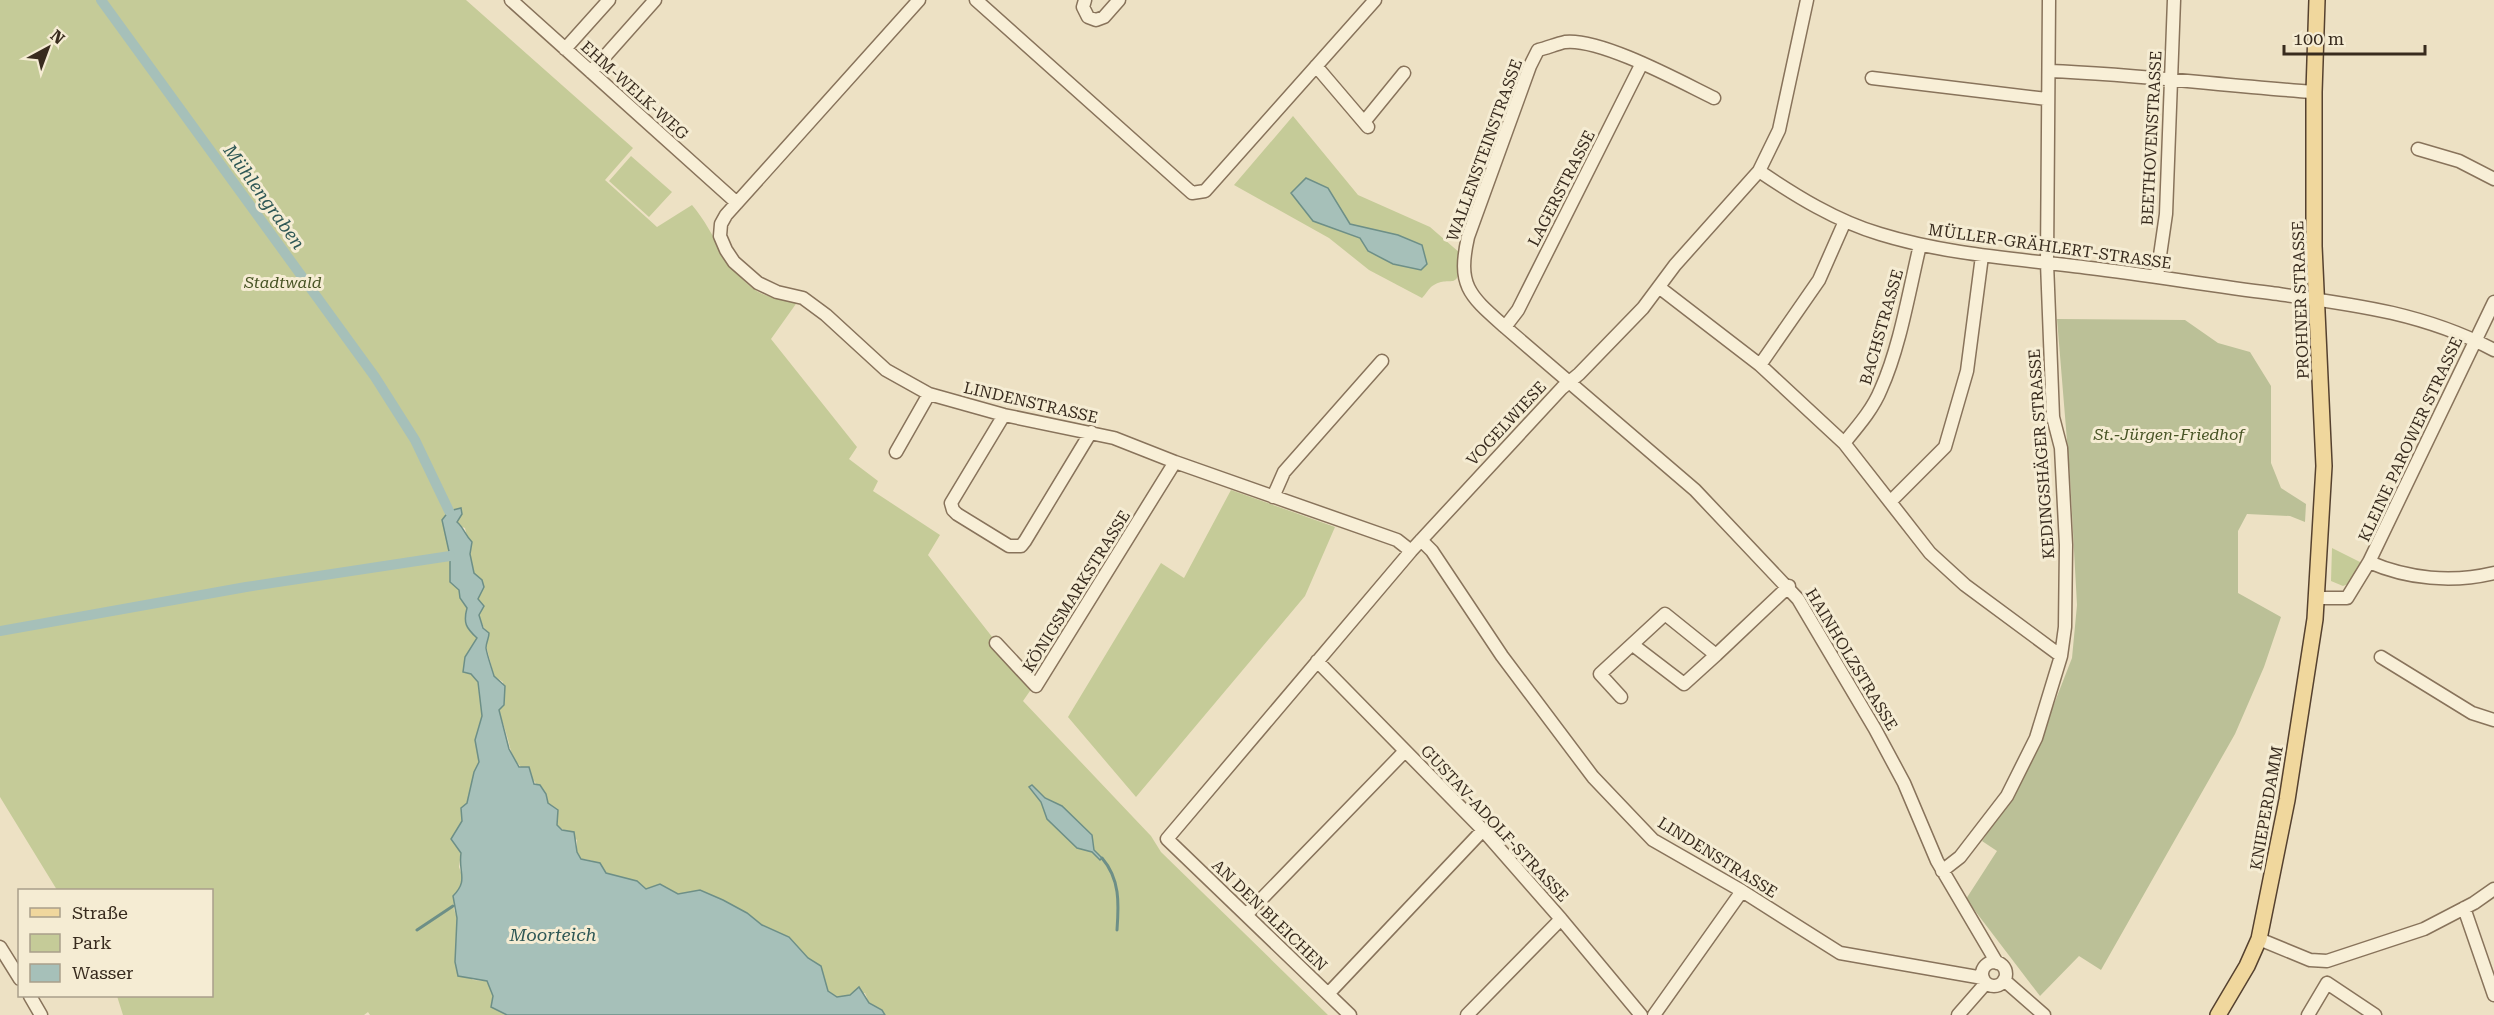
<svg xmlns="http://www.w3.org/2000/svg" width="2494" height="1015" font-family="'Roboto Serif',serif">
	<rect width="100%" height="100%" fill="#ede1c4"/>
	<path fill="#c5cb98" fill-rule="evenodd" d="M 0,0 L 466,0 L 633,148 L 605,180 L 657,227 L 692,205 C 716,232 733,288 771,297 C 779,298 787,298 795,299 L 798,301 L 771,339 L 857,447 L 849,459 L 878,481 L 873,491 L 940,535 L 928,555 L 1032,688 L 1023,701 L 1151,836 L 1161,852 L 1328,1015 L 885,1015 L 882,1010 L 869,1003 L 865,993 L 837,998 L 828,991 L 821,966 L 808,958 L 789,937 L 762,925 L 747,913 L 700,890 L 678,894 L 660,885 L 646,889 L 637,881 L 606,873 C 599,862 594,860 581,859 L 577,852 L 577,840 L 557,825 L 558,810 L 548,803 C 545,790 534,785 529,772 C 510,762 512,751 506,733 C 504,724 500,718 499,709 L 504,705 L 503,682 L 494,676 L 486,645 L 489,633 C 474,620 478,597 482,580 L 474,573 L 470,554 L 472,542 L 467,537 L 465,528 L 442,520 L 450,556 L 450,582 L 459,590 L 460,598 L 467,608 L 477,638 L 465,657 L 463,671 L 471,674 L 478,682 L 482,716 L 475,740 L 479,762 L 474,772 L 467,803 L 461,808 L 462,821 L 451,839 L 461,853 L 459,867 L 463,878 L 453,906 L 457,918 L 455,962 L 473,980 L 487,981 L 493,996 L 491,1007 L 507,1015 L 370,1015 L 368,1012 L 364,1015 L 123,1015 L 117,996 L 212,996 L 212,890 L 57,890 L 0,797 ZM 1032,785 L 1045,798 L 1062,806 L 1094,851 L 1102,857 L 1100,859 L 1092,852 L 1077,848 L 1047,819 L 1041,802 L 1029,787 Z
		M 1293,116 L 1358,195 L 1430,227 L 1460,253 C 1460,297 1451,272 1431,287 C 1428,290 1425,295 1422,298 L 1369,270 L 1329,238 L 1234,185 ZM 1306,178 L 1328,188 L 1350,224 L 1373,231 L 1360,238 L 1341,230 Z
		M 631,156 L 672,192 L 649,217 L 609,181 Z
		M 1231,490 L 1335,527 L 1305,596 L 1136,797 L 1068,717 L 1161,563 L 1184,578 Z
		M 2332,548 L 2362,563 L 2348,584 L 2343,586 L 2331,581 Z"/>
	<path fill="#bbc097" d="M 2057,319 L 2185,320 L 2218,343 L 2250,352 L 2271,386 L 2271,463 L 2281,488 L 2306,504 L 2305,522 L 2290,516 L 2247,514 L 2238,531 L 2238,593 L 2281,617 L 2264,667 L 2235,734 L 2101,970 L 2079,956 L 2040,996 L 1966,899 L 1997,851 L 1982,841 L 2011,798 L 2040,740 L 2072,658 L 2077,605 L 2070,477 Z"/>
	<path fill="#a6c0b9" stroke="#6d8f87" stroke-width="1.5" d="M 1306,178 L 1328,188 L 1350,224 L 1398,235 L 1422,245 L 1427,264 L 1421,270 L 1393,264 L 1368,251 L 1360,238 L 1313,221 L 1291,193 Z
		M 461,508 L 462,514 L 457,522 C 464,528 465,535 472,542 L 470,554 L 474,573 L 482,580 L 484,587 L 478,599 L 484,606 L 479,615 L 483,628 L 489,633 C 489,639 486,642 486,648 C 487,655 492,669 494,676 L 505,686 L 504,705 L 499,710 L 509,749 L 519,767 L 529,767 L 534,784 L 540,785 L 546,794 L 548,803 L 558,810 L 557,825 L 562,830 L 574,832 L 577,852 L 581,859 L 600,863 L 606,873 L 637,881 L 646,889 L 660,884 L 678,894 L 700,890 L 723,900 L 747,913 L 762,925 L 789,937 L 808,958 L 821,966 L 828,991 L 837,997 L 850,995 L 859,987 L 869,1003 L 882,1010 L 885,1015 L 507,1015 L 491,1007 L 493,996 L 487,981 L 458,976 L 455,962 L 457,918 L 453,896 C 469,880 458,873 461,853 L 451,839 L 462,821 L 461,808 L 467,803 L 474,772 L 479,762 L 475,740 L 482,716 L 478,682 L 471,674 L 463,672 L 465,657 L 477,638 C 466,628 463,623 467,608 L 460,598 L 459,590 L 450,582 L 450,556 L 442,520 L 449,511 Z
		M 1032,785 L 1045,798 L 1062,806 L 1092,835 L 1094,850 L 1102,858 L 1100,860 L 1092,852 L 1077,848 L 1047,819 L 1041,802 L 1029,787 Z"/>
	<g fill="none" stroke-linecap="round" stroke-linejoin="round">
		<path stroke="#6d8f87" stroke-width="3" d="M 1102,858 C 1120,879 1119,903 1117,930
			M 417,930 L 453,906"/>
		<path stroke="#a6c0b9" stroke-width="10" d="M 101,0 L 375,377 L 415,440 L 449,511
			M 0,631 L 246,587 L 450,556"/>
		<g stroke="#88735b" stroke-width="15">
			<path id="minor" d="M 511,0 L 737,203
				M 919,0 L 726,215 L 721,224 L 720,236 L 726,250 L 734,262 L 758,283 L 777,292 L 803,298 L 826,315 L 886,370 L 929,394 L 1004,415 L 1114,438 L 1175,462 L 1397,540 L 1411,551
				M 976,0 L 1192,193 L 1205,191 L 1375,0
				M 1085,0 L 1083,7 L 1088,17 L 1096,20 L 1104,17 L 1119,0
				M 565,49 L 609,0
				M 1316,66 L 1368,127
				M 2049,71 C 2137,74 2225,86 2314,92
				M 591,72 L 655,0
				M 1872,78 L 2047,99
				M 1714,98 C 1681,82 1601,38 1565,42 C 1556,44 1547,48 1538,50 L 1530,66 L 1468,237 C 1457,286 1469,295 1505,327 L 1695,490 L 1798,599 L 1875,729 L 1904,783 L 1937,861 L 1997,963
				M 1364,122 L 1404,73
				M 2418,149 L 2459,161 L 2494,179
				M 1759,171 C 1796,196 1836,221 1880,234 C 1948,255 2020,259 2090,268 C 2151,275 2211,286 2271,293 C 2350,304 2422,312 2494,350
				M 2157,276 L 2166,214 L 2174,0
				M 1660,288 L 1760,365 L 1844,443 L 1930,553 L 1965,585 L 2061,656
				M 1505,327 L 1518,310 L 1642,63
				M 1760,365 L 1819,280 L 1845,221
				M 1004,415 L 951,503 L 953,510 L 957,514 L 1009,546 L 1021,546 L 1025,541 L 1091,432
				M 1844,443 C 1858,426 1873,409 1881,389 C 1900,347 1909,291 1920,245
				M 896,452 L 929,394
				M 1273,497 L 1284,472 L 1382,361
				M 1890,502 L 1945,447 L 1967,371 L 1982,256
				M 1421,540 L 1432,551 L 1502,656 L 1593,777 L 1653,840 L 1742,891 L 1840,953 L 1983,978
				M 2369,562 C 2408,579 2452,583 2494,573
				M 2317,598 L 2347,598 L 2369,562 L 2494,302
				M 996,643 L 1036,686 L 1175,462
				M 1633,645 L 1684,684 L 1716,655
				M 2381,657 L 2472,713 L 2494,720
				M 1317,661 L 1483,830 L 1561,919 L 1641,1015
				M 1621,697 L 1600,674 L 1665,614 L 1716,655 L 1789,586
				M 1942,871 L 1960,857 L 2007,796 L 2036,738 L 2061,656 L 2065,627 L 2066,545 L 2061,448 L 2053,417 L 2047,263 L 2049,0
				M 2464,908 L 2494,995
				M 1246,915 L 1405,751
				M 2259,939 L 2310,960 L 2327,961 L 2424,929 L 2474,903 L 2494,889
				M 0,947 L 20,979
				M1982 974a12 12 0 1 1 24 0a12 12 0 1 1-24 0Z
				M 2004,980 L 2044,1015
				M 2327,983 L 2375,1015
				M 1328,994 L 1483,830
				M 30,996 L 41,1015
				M 1350,1015 L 1167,839 L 1411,551 L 1562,388 L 1579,374 L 1643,308 L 1675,265 L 1759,171 L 1779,130 L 1807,0
				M 1467,1015 L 1561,919
				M 1654,1015 L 1742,891
				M 1958,1015 L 1986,983
				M 2308,1015 L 2327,983"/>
		</g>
		<g stroke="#55412f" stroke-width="18">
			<path id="major" d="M 2218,1015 L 2247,966 L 2259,939 L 2287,800 L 2315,619 L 2324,466 L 2314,246 L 2314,92 L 2317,0"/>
		</g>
		<use href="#minor" stroke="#f8efd7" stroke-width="12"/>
		<use href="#major" stroke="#f0d79d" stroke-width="15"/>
	</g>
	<g text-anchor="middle" stroke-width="6" stroke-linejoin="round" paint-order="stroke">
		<g font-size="16" fill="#382b1e" stroke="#f5ecd3">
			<text transform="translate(635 90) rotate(42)" y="6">EHM-WELK-WEG</text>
			<text transform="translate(2151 138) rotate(-87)" y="6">BEETHOVENSTRASSE</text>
			<text transform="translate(1484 150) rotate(-70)" y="6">WALLENSTEINSTRASSE</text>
			<text transform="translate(1561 188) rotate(-63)" y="6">LAGERSTRASSE</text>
			<text transform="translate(2050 246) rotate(8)" y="6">MÜLLER-GRÄHLERT-STRASSE</text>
			<text transform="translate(2300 300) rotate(-92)" y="6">PROHNER STRASSE</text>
			<text transform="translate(1881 327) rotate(-74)" y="6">BACHSTRASSE</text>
			<text transform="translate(1031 402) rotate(13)" y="6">LINDENSTRASSE</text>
			<text transform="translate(1506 423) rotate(-47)" y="6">VOGELWIESE</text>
			<text transform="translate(2410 439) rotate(-65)" y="6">KLEINE PAROWER STRASSE</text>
			<text transform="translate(2041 454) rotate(-94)" y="6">KEDINGSHÄGER STRASSE</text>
			<text transform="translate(1076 591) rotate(-58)" y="6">KÖNIGSMARKSTRASSE</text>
			<text transform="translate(1852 659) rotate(59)" y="6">HAINHOLZSTRASSE</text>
			<text transform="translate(2266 808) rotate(-80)" y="6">KNIEPERDAMM</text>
			<text transform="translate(1495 823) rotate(47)" y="6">GUSTAV-ADOLF-STRASSE</text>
			<text transform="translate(1718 857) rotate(32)" y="6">LINDENSTRASSE</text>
			<text transform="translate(1270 915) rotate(44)" y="6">AN DEN BLEICHEN</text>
		</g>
		<g font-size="16" font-style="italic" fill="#485425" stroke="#f5ecd3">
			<text x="283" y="288">Stadtwald</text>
			<text x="2169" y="440">St.-Jürgen-Friedhof</text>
		</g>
		<g font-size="18" font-style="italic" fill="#2e5755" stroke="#f5ecd3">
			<text transform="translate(264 197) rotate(54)" y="6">Mühlengraben</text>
			<text x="553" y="941">Moorteich</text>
		</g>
	</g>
	<rect x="18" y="889" width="195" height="108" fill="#f5ecd3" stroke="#a99f8b" stroke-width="1.5"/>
	<rect x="30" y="908" width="30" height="9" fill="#f0d79d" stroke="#a99f8b" stroke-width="1.5"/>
	<text x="72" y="919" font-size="18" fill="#382b1e">Straße</text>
	<rect x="30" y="934" width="30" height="18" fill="#c5cb98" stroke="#a99f8b" stroke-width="1.5"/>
	<text x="72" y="949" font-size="18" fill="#382b1e">Park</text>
	<rect x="30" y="964" width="30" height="18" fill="#a6c0b9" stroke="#a99f8b" stroke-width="1.5"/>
	<text x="72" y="979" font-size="18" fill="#382b1e">Wasser</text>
	<g transform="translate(48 48) rotate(41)" stroke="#f5ecd3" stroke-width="4.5" paint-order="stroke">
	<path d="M0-4.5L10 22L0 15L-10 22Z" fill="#382b1e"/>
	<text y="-9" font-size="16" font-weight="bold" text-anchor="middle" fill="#382b1e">N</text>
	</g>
	<path d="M2284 45v9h141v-9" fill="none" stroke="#382b1e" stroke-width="3"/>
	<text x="2293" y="45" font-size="18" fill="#382b1e" stroke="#f5ecd3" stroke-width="4.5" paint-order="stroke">100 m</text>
</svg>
